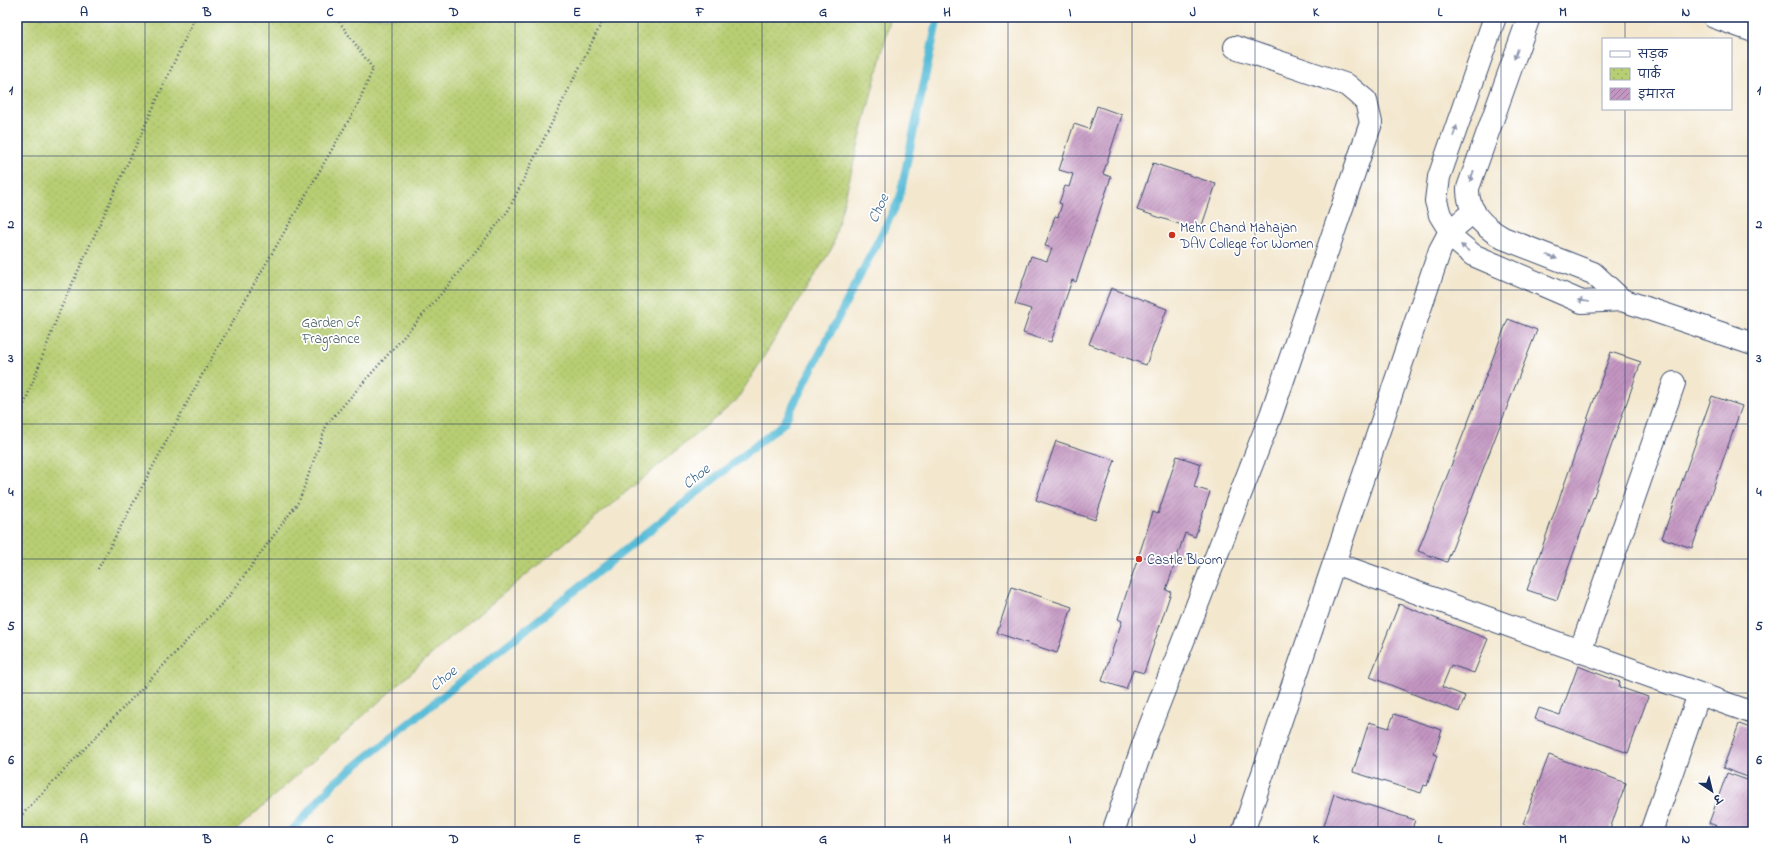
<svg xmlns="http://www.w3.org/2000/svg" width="1770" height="849" font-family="'Indie Flower','Playpen Sans Deva',sans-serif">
	<defs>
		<pattern id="park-dots" width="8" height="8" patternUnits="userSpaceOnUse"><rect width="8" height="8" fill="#b8ce73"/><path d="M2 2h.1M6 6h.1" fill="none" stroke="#9eb166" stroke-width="1.8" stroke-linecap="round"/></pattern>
		<pattern id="building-hatch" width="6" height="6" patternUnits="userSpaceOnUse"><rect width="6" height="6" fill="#c395c1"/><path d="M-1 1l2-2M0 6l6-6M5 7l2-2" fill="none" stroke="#9e7aa0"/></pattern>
	</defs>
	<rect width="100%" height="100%" fill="#fff"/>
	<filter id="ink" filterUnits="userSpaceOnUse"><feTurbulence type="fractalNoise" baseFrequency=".025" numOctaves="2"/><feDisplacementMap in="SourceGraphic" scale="8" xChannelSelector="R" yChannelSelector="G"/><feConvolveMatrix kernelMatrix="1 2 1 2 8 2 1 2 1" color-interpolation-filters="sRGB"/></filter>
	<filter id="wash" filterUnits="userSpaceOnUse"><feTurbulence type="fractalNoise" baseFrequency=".012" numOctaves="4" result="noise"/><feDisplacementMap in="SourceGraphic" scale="16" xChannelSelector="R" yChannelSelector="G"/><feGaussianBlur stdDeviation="0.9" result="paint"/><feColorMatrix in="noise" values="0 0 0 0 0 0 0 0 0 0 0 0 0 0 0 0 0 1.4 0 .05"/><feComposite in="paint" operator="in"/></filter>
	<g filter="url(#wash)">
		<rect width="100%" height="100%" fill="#f3e7ce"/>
		<path fill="url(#park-dots)" stroke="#6a7e68" d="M 17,17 L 891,17 L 832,248 L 736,401 L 451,637 L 234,832 L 17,832 Z"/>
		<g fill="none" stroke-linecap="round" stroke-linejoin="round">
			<path stroke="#59bcd7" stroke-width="8" d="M 291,832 L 334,783 L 784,423 L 899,200 L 938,17"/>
		</g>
		<g id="blocks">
			<path fill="url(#building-hatch)" d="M 1097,106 L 1122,115 L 1103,174 L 1111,177 L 1076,282 L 1072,280 L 1051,342 L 1023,333 L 1031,309 L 1015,304 L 1031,256 L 1047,261 L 1052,248 L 1045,246 L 1055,216 L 1058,217 L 1062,204 L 1059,203 L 1065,186 L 1069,187 L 1073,174 L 1059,170 L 1074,124 L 1089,129 Z
				M 1153,163 L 1216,184 L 1200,231 L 1137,210 Z
				M 1111,288 L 1167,309 L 1146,365 L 1089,344 Z
				M 1508,319 L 1537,330 L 1447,562 L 1418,551 Z
				M 1611,352 L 1641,362 L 1557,600 L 1527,590 Z
				M 1712,396 L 1742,406 L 1692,548 L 1662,538 Z
				M 1056,441 L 1115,460 L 1095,520 L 1036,500 Z
				M 1177,456 L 1201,464 L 1194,487 L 1210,492 L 1195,537 L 1185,533 L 1166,590 L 1171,592 L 1144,673 L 1133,670 L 1126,689 L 1102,681 L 1122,621 L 1118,619 L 1153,512 L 1158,514 Z
				M 1012,587 L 1072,607 L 1057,653 L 997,633 Z
				M 1399,604 L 1488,639 L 1474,673 L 1451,665 L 1442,687 L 1465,696 L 1459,712 L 1370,677 Z
				M 1578,666 L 1620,682 L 1619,687 L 1648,697 L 1628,753 L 1535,719 L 1539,708 L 1560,715 Z
				M 1394,714 L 1442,730 L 1434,754 L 1437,755 L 1427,786 L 1424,785 L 1421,793 L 1353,772 L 1369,722 L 1389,728 Z
				M 1739,724 L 1753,729 L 1753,779 L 1723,768 Z
				M 1549,755 L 1626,783 L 1609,832 L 1579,832 L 1571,829 L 1570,832 L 1545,832 L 1523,824 Z
				M 1727,773 L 1753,782 L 1753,832 L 1733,832 L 1709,823 Z
				M 1334,794 L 1415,820 L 1411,832 L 1322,832 Z"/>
		</g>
	</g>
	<g filter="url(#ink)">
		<use href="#blocks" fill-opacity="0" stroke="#3b4b6f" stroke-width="1"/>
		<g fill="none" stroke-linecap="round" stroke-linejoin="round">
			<g stroke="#3b4b6f" stroke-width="24">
				<path id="minor" d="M 1495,17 L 1439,177 L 1436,201 L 1440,215 L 1456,241 L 1473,255 L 1582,302 L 1622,300 L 1753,344
					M 1529,17 L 1468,188 C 1467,212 1484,227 1503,238 L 1593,273 L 1622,300
					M 1714,17 L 1753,31
					M 1334,563 L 1753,713
					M 1580,652 L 1674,383
					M 1113,832 L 1147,734 L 1271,415 L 1371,123 L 1366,101 L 1347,85 L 1235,47
					M 1243,832 L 1440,250 L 1450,231 L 1474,211
					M 1651,832 L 1699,694"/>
			</g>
			<path stroke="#3b4b6f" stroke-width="2.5" stroke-dasharray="1 3" stroke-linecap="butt" d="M 17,423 L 61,308 L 195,17
				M 98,569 L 203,373 L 357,106 L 373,69 L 336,17
				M 17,820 L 230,595 L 299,501 L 327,424 L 442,293 L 508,211 L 602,22 L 601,17"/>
			<use href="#minor" stroke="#fff" stroke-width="22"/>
		</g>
		<defs><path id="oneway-solid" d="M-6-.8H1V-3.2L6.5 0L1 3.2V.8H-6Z"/></defs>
		<g fill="#8d97ae">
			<use href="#oneway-solid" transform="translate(1516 54) rotate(110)"/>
			<use href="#oneway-solid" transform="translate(1455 131) rotate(-71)"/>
			<use href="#oneway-solid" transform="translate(1472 176) rotate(109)"/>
			<use href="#oneway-solid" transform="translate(1465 248) rotate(-141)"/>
			<use href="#oneway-solid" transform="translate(1552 257) rotate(21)"/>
			<use href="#oneway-solid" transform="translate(1583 301) rotate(-171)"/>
		</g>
	</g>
	<path fill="none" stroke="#1b2f5e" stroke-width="1" stroke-opacity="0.55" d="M 145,17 L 145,832M 269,17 L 269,832M 392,17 L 392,832M 515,17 L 515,832M 638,17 L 638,832M 762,17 L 762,832M 885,17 L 885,832M 1008,17 L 1008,832M 1132,17 L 1132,832M 1255,17 L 1255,832M 1378,17 L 1378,832M 1501,17 L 1501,832M 1625,17 L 1625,39M 1625,109 L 1625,832M 17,156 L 1753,156M 17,290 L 1753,290M 17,424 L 1753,424M 17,559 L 1753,559M 17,693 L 1753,693"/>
	<g fill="#c8321e" stroke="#fff" stroke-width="1.5">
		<circle cx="1172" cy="235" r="4"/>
		<circle cx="1139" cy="559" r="4"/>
	</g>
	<g text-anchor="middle" stroke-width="3.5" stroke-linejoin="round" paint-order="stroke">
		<g font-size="14" fill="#1b2f5e" stroke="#fff" text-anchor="start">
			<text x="1180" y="232">Mehr Chand Mahajan<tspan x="1180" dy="16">DAV College for Women</tspan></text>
			<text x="1147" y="564">Castle Bloom</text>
		</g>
		<g font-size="14" fill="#4a5f64" stroke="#fff">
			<text x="331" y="327">Garden of<tspan x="331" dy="16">Fragrance</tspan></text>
		</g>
		<g font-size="15" font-style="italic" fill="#316088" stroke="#fff">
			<text transform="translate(878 208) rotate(-65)" y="5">Choe</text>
			<text transform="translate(696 476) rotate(-39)" y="5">Choe</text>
			<text transform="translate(443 678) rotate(-39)" y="5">Choe</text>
		</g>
	</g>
	<rect width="1770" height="849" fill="none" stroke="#fff" stroke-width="44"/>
	<rect x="1602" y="38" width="130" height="72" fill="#ffffff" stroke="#a4acbf"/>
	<rect x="1610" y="51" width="20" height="6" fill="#ffffff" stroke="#a4acbf"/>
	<text x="1638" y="58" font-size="12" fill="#1b2f5e">सड़क</text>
	<rect x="1610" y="68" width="20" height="12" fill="url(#park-dots)" stroke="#a4acbf"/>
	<text x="1638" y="78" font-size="12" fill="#1b2f5e">पार्क</text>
	<rect x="1610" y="88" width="20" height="12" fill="url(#building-hatch)" stroke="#a4acbf"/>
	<text x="1638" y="98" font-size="12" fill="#1b2f5e">इमारत</text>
	<g transform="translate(1712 791) rotate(145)" stroke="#ffffff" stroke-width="3" paint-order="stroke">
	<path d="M0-3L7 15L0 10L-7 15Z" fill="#1b2f5e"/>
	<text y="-6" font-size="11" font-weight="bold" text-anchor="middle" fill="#1b2f5e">उ</text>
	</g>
	<rect x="22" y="22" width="1726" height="805" fill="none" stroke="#1b2f5e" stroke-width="1.5"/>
	<g font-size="13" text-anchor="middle" font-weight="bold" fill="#1b2f5e">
		<text x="84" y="16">A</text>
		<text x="207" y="16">B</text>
		<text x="330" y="16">C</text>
		<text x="454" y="16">D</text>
		<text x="577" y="16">E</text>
		<text x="700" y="16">F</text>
		<text x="823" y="16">G</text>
		<text x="947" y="16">H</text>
		<text x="1070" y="16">I</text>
		<text x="1193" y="16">J</text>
		<text x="1316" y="16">K</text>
		<text x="1440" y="16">L</text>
		<text x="1563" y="16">M</text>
		<text x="1686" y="16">N</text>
		<text x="11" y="94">1</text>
		<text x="1759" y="94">1</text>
		<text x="11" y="228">2</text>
		<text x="1759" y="228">2</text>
		<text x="11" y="362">3</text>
		<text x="1759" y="362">3</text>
		<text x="11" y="496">4</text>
		<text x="1759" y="496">4</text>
		<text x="11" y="630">5</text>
		<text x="1759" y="630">5</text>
		<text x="11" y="764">6</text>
		<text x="1759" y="764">6</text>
		<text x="84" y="843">A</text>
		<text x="207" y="843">B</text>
		<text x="330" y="843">C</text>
		<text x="454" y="843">D</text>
		<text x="577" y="843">E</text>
		<text x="700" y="843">F</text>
		<text x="823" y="843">G</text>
		<text x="947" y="843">H</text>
		<text x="1070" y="843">I</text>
		<text x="1193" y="843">J</text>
		<text x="1316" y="843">K</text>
		<text x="1440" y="843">L</text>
		<text x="1563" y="843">M</text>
		<text x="1686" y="843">N</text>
	</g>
</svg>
